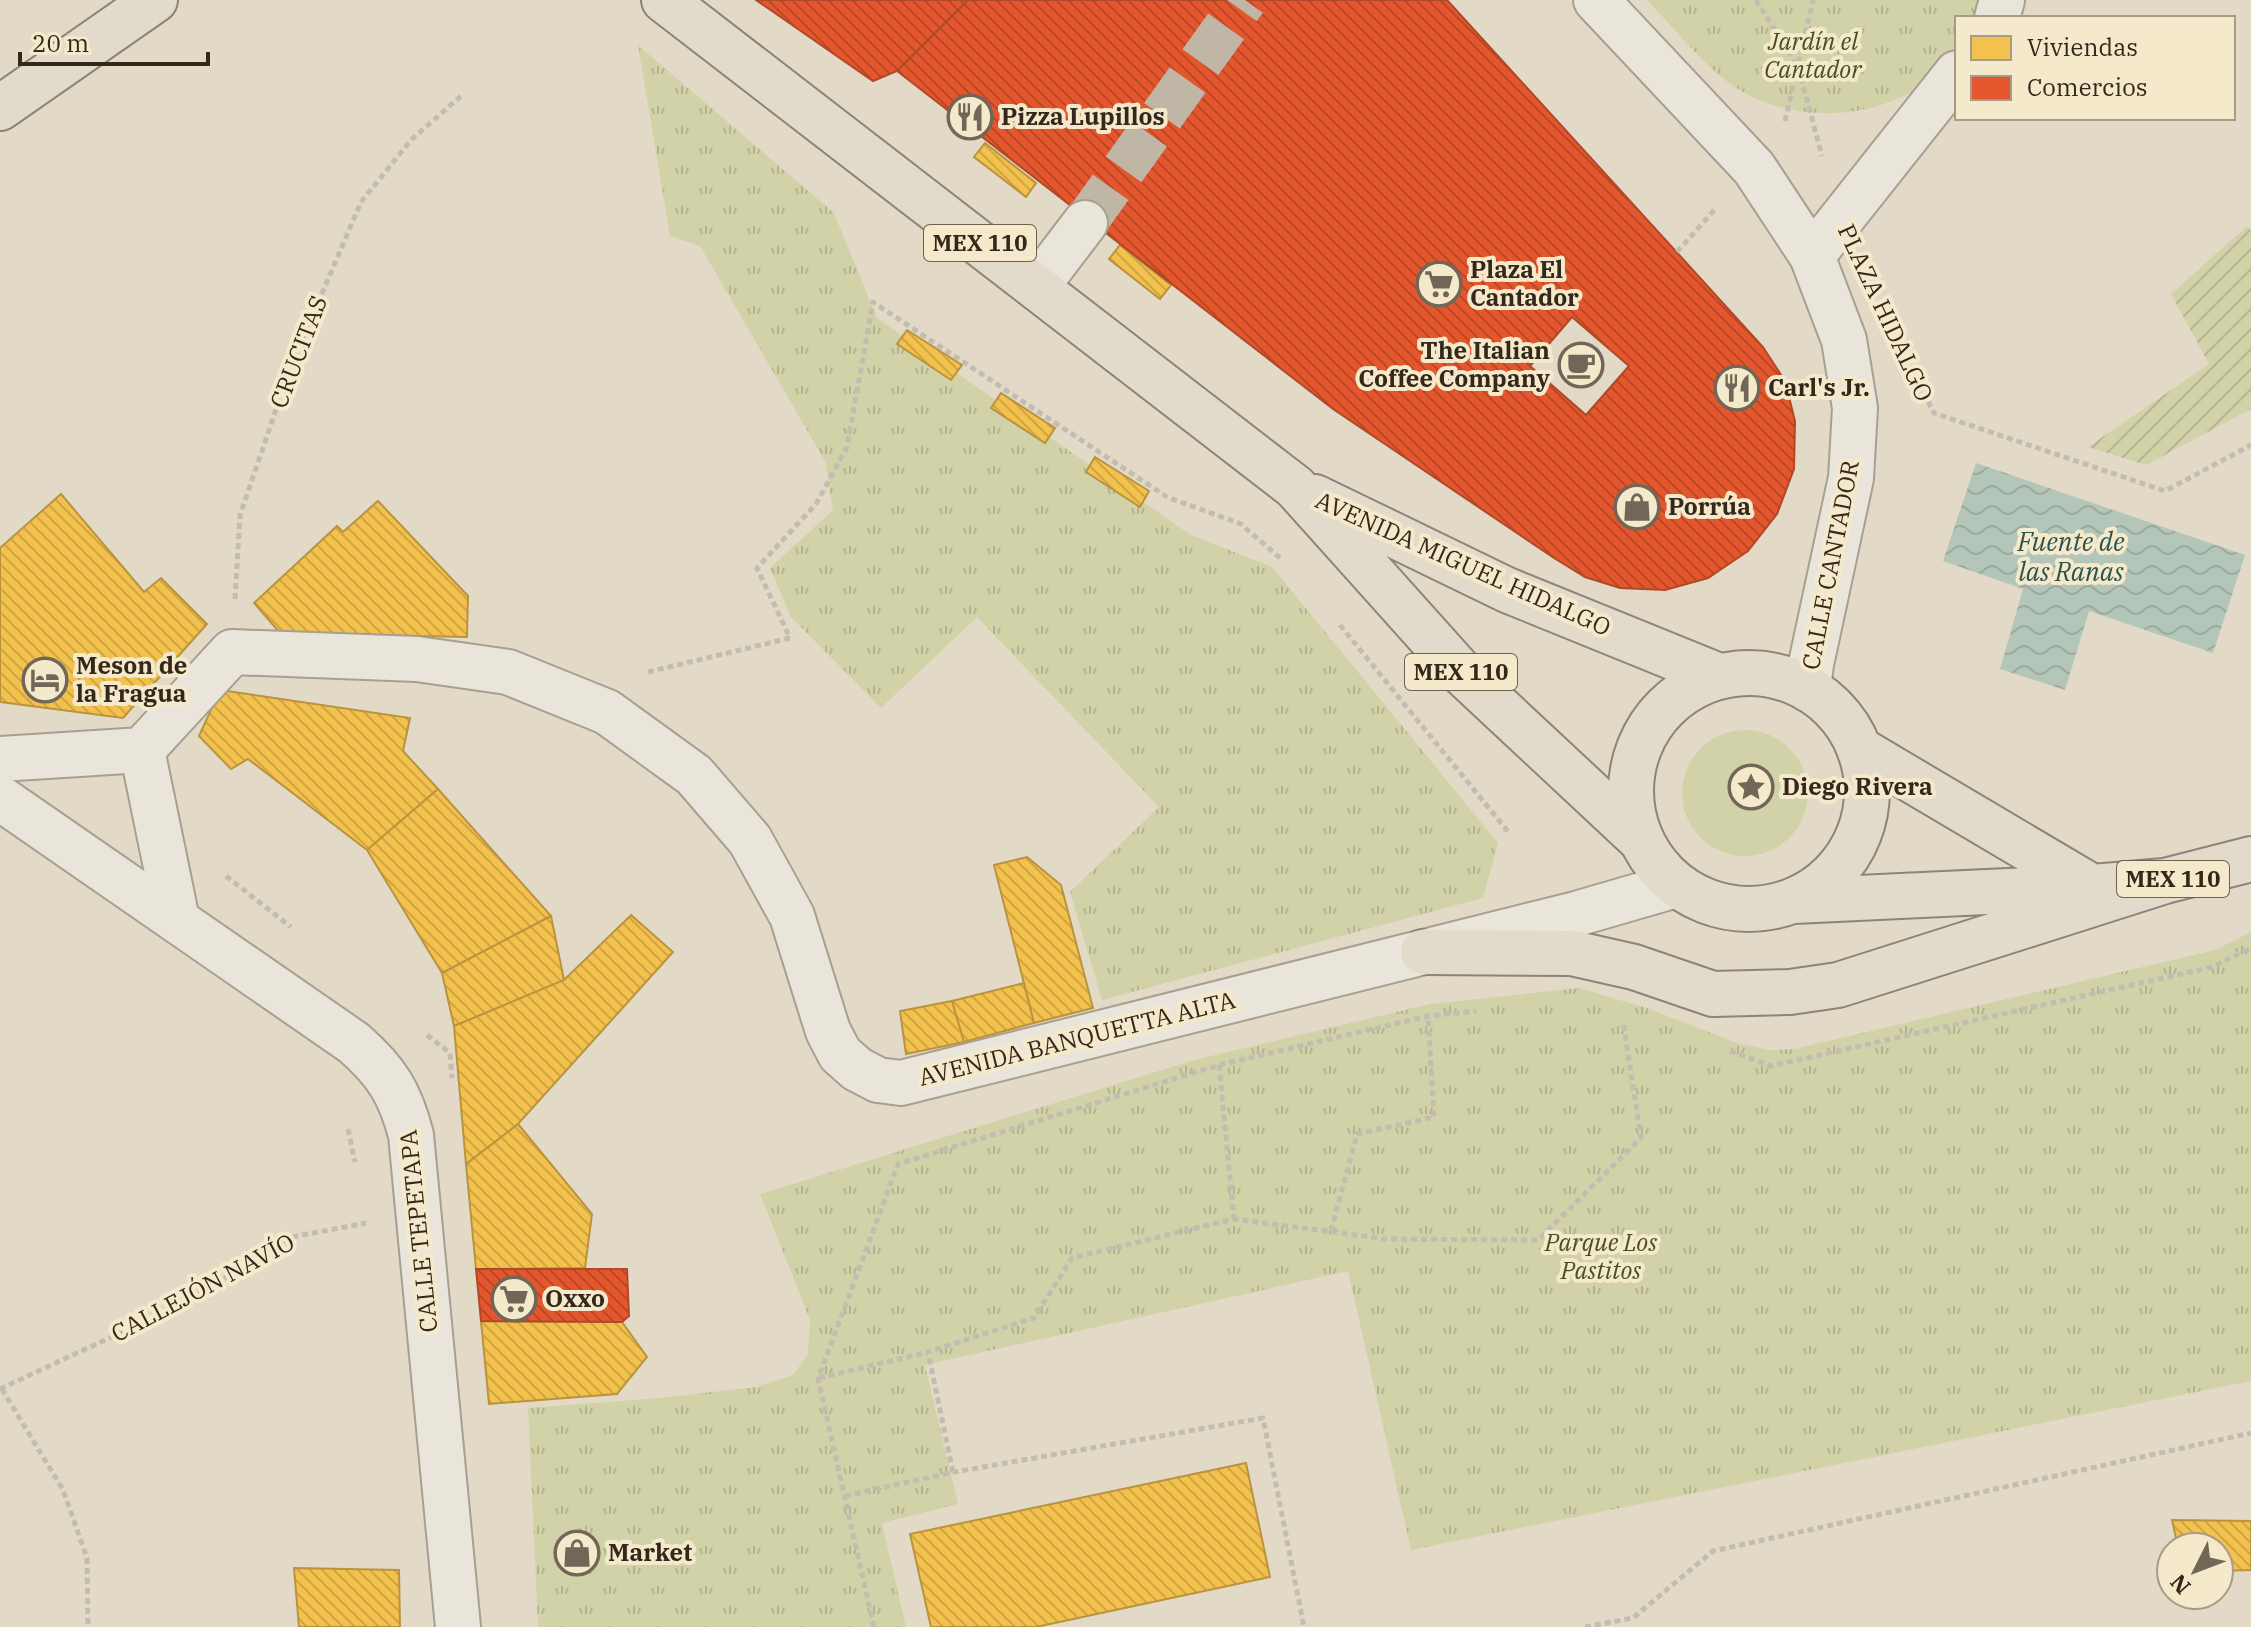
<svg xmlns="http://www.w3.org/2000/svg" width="2251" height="1627" font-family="'IBM Plex Serif',serif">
	<defs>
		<pattern id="park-tufts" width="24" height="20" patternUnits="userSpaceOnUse" patternTransform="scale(2)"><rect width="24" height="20" fill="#d2d2a9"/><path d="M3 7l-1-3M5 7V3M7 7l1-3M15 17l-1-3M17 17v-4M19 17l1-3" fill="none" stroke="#b5b491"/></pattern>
		<pattern id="garden-furrows" width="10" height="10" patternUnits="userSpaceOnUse" patternTransform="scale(2)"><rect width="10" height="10" fill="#d2d2a9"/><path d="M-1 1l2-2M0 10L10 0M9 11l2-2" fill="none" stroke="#b5b491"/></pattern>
		<pattern id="water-waves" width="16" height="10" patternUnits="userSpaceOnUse" patternTransform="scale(2)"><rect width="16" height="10" fill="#b4c6ba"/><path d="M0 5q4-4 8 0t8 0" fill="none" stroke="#9baa9f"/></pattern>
		<pattern id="homes-back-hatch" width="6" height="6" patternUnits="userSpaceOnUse" patternTransform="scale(2)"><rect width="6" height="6" fill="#f2c14e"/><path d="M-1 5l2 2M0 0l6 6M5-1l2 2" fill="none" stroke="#d0a644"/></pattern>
		<pattern id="shops-back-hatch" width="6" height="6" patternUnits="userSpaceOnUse" patternTransform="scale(2)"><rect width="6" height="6" fill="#e4572e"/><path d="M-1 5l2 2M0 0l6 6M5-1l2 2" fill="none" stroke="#ba4826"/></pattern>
	</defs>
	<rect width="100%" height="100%" fill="#e2dac7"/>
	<path fill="#d2d2a9" d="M1682 793a63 63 0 1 1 126 0a63 63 0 1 1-126 0Z"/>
	<path fill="url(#park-tufts)" d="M 1647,0 L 1982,0 L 1974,18 L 1957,18 L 1957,48 C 1913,122 1794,132 1729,83 C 1699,60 1673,27 1647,0 Z
		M 638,45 L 834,213 L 877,318 L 1191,535 L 1272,567 L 1498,843 L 1483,898 L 1102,1000 L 1070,892 L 1159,807 L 977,617 L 881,708 L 791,617 L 770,568 L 833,510 L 825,461 L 700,246 L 670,236 Z
		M 2251,932 L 2251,1381 L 1411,1550 L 1348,1271 L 925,1365 L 958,1504 L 882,1523 L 906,1627 L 538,1627 L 528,1408 L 660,1398 L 756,1387 L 793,1375 L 808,1354 L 810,1320 L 760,1194 L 1194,1060 L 1430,1004 L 1579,988 L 1647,1008 L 1737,1043 L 1771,1050 L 1794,1049 L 2215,950 Z"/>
	<path fill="url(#garden-furrows)" d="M 2247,226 L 2251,230 L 2251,409 L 2146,465 L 2088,447 L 2209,364 L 2171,294 Z"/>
	<path fill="url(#water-waves)" d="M 1976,463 L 2245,555 L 2213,653 L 2089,611 L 2065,690 L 2000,669 L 2023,589 L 1943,561 Z"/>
	<path fill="url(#homes-back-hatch)" stroke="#b9933f" stroke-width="2" d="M 985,143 L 1036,183 L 1026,197 L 974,157 Z
		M 1120,245 L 1171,285 L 1160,299 L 1109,259 Z
		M 907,330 L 962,365 L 951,380 L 897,344 Z
		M 1001,393 L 1055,428 L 1045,443 L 991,408 Z
		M 1095,457 L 1149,491 L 1140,507 L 1086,472 Z
		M 61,494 L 144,592 L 161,578 L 207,624 L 123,718 L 0,702 L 0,548 Z
		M 378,501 L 468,596 L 467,637 L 280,633 L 254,603 L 337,526 L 343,532 Z
		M 220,690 L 410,718 L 403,751 L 438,789 L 367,850 L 248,759 L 231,769 L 199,736 Z
		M 438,789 L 551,916 L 442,973 L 367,850 Z
		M 1027,857 L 1061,885 L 1093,1008 L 1034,1023 L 994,865 Z
		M 631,915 L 673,952 L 518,1124 L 466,1164 L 454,1026 L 564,980 Z
		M 551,916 L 564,980 L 454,1026 L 442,973 Z
		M 1024,983 L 1034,1023 L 964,1042 L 952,1001 Z
		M 952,1001 L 964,1042 L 906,1054 L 900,1011 Z
		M 518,1124 L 592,1214 L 585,1268 L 476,1269 L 466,1164 Z
		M 481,1321 L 622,1322 L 647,1357 L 617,1394 L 489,1404 Z
		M 1246,1463 L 1270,1577 L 1036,1627 L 931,1627 L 910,1534 Z
		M 2172,1520 L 2251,1521 L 2251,1570 L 2219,1571 L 2219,1547 L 2178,1547 Z
		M 294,1568 L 399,1570 L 400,1627 L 299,1627 Z"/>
	<path fill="url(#shops-back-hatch)" stroke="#af4928" stroke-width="2" fill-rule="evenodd" d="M 756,0 L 968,0 L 897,71 L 873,81 Z
		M 968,0 L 1447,0 L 1763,347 L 1785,381 L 1795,421 L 1794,469 L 1777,514 L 1748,551 L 1708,578 L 1665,590 L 1620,588 L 1585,577 L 1554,558 L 1333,409 L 897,71 ZM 1572,317 L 1629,366 L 1586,415 L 1530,366 Z
		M 476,1269 L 627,1269 L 629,1316 L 622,1322 L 481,1321 Z"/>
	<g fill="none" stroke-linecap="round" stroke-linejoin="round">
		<path stroke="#bfb6a5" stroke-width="44" stroke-dasharray="44 22" stroke-linecap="butt" d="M 1085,223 L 1245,0"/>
		<g stroke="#a79f91" stroke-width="48">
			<path id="minor" d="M 1596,0 L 1754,168 L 1812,256 L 1844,340 L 1855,408 L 1851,478 L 1811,664 L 1808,689
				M 1997,18 L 2002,0
				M 1812,256 L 1957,73
				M 1037,286 L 1085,223
				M 142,750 L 177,920
				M 0,759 L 142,750 L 232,652 L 417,659 L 508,672 L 607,712 L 694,775 L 750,840 L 792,916 L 828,1031 L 840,1054 L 857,1069 L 878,1080 L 901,1083 L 1576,914 L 1676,885
				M 0,798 L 354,1043 C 387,1072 400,1093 411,1135 L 458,1627"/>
		</g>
		<g stroke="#8c8478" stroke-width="48">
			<path id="major" d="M 664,0 L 1295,487 L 1460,671 L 1642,841
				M 0,108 L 155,0
				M 1315,497 L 1507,590 L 1719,676
				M1631 791a118 118 0 1 1 236 0a118 118 0 1 1-236 0Z
				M 1859,749 L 2092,887
				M 1794,901 L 2092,887 L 2165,881 L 2251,859
				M 1423,952 L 1572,953 L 1634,967 L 1713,994 L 1790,992 L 1838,985 L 2165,881"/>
		</g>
		<path stroke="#c3bcb1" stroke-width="5" stroke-dasharray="6 4" stroke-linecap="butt" d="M 1756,0 L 1798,67 L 1822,156
			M 1785,121 L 1813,0
			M 1677,252 L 1716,208
			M 1905,357 L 1934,413 L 2165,491 L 2251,445
			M 235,599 L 240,515 L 291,366 L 361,202 L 411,140 L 461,96
			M 1340,625 L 1510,834
			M 648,672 L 790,638 L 757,568 L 816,504 L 847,447 L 873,302 L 1167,497 L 1241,524 L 1280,558
			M 226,876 L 291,927
			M 427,1035 L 450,1053 L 452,1078
			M 1730,1051 L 1771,1066 L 2212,967 L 2251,948
			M 1219,1065 L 1234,1219
			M 348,1129 L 355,1162
			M 1331,1231 L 1357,1134 L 1434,1117 L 1428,1016
			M 819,1378 L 928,1352
			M 0,1389 L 184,1303 L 292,1237 L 366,1223
			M 2,1389 L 63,1490 L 87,1558 L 88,1627
			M 953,1472 L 928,1352 L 1034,1318 L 1072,1258 L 1234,1219 L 1386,1239 L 1538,1240 L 1641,1138 L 1623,1021
			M 845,1496 L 949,1473 L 1263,1418 L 1304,1627
			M 874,1627 L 818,1379 L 898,1164 L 1219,1065 L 1428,1016 L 1476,1011
			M 1585,1627 L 1633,1618 L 1713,1551 L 2251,1433"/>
		<use href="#minor" stroke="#eae5da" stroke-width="44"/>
		<use href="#major" stroke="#e2dbcb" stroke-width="44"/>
	</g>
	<defs>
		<g id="restaurant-ring" transform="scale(2.3)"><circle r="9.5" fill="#f5e9cb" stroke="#716657" stroke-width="1.5"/><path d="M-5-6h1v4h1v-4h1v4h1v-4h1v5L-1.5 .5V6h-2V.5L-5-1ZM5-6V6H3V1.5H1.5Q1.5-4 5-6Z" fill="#716657"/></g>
		<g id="supermarket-ring" transform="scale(2.3)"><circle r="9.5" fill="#f5e9cb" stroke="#716657" stroke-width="1.5"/><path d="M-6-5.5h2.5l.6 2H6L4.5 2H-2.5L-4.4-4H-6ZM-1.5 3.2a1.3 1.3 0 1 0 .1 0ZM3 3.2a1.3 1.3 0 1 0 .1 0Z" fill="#716657"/></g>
		<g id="cafe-ring" transform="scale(2.3)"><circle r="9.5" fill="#f5e9cb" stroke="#716657" stroke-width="1.5"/><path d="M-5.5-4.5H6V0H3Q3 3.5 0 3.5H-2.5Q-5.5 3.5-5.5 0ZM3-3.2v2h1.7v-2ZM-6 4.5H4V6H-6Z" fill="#716657"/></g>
		<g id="shop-ring" transform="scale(2.3)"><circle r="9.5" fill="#f5e9cb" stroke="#716657" stroke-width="1.5"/><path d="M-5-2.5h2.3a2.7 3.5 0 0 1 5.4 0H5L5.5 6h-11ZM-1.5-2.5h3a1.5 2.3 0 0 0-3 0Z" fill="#716657"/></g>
		<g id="hotel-ring" transform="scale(2.3)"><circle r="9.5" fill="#f5e9cb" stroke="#716657" stroke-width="1.5"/><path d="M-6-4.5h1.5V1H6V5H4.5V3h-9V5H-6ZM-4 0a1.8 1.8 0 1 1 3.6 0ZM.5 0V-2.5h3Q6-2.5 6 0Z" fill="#716657"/></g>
		<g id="sight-ring" transform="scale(2.3)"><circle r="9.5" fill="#f5e9cb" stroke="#716657" stroke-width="1.5"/><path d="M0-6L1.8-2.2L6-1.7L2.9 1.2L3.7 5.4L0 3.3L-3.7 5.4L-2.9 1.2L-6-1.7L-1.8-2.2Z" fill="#716657"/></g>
	</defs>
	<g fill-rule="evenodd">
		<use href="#restaurant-ring" x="970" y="117"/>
		<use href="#supermarket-ring" x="1439" y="284"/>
		<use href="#cafe-ring" x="1581" y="365"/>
		<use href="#restaurant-ring" x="1737" y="388"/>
		<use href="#shop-ring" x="1637" y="507"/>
		<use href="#hotel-ring" x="45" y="680"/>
		<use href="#sight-ring" x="1751" y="787"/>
		<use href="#supermarket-ring" x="514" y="1299"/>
		<use href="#shop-ring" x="577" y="1553"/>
	</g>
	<g text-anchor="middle" stroke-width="8" stroke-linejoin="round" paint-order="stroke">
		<g fill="#f5e9cb" stroke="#6e6150" stroke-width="2">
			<rect x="924" y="225" width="112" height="36" rx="6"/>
			<rect x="1405" y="654" width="112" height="36" rx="6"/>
			<rect x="2117" y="861" width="112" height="36" rx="6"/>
		</g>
		<g font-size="22" font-weight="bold" fill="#34271b">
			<text x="980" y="251">MEX 110</text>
			<text x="1461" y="680">MEX 110</text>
			<text x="2173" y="887">MEX 110</text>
		</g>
		<g font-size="24" font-style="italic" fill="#455021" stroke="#f5e9cb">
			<text x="1813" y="50">Jardín el<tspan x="1813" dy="28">Cantador</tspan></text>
			<text x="1601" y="1251">Parque Los<tspan x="1601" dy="28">Pastitos</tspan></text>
		</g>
		<g font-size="24" font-weight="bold" fill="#34271b" stroke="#f5e9cb" text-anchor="start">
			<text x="1001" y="125">Pizza Lupillos</text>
			<text x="1470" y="278">Plaza El<tspan x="1470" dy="28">Cantador</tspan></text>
			<text x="1550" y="359" text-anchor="end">The Italian<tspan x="1550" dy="28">Coffee Company</tspan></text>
			<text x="1768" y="396">Carl's Jr.</text>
			<text x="1668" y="515">Porrúa</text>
			<text x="76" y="674">Meson de<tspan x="76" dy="28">la Fragua</tspan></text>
			<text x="1782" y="795">Diego Rivera</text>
			<text x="545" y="1307">Oxxo</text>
			<text x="608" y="1561">Market</text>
		</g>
		<g font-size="24" fill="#34271b" stroke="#f5e9cb">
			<text transform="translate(1885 313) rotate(65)" y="8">PLAZA HIDALGO</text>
			<text transform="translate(299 352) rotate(-69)" y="8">CRUCITAS</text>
			<text transform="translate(1463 564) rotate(24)" y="8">AVENIDA MIGUEL HIDALGO</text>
			<text transform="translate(1831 565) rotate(-79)" y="8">CALLE CANTADOR</text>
			<text transform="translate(1077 1039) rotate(-14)" y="8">AVENIDA BANQUETTA ALTA</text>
			<text transform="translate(419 1231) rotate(-96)" y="8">CALLE TEPETAPA</text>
			<text transform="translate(203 1288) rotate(-28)" y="8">CALLEJÓN NAVÍO</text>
		</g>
		<g font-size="26" font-style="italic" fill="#2a5451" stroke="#f5e9cb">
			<text x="2071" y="551">Fuente de<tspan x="2071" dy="30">las Ranas</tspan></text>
		</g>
	</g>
	<rect x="1955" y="16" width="280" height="104" fill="#f5e9cb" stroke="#a89b85" stroke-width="2"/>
	<rect x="1971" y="36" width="40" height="24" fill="#f2c14e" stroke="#a89b85" stroke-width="2"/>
	<text x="2027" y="56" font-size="24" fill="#34271b">Viviendas</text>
	<rect x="1971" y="76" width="40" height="24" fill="#e4572e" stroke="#a89b85" stroke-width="2"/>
	<text x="2027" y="96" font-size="24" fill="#34271b">Comercios</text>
	<g transform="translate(2195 1571) rotate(228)"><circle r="38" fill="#f5e9cb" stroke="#a89b85" stroke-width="2"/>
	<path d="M0-6L14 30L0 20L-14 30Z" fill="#716657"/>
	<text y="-12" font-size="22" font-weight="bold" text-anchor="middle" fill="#34271b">N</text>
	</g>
	<path d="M20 52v12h188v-12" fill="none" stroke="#34271b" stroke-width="4"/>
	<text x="32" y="52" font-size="24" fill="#34271b" stroke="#f5e9cb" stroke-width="6" paint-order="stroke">20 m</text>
</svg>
